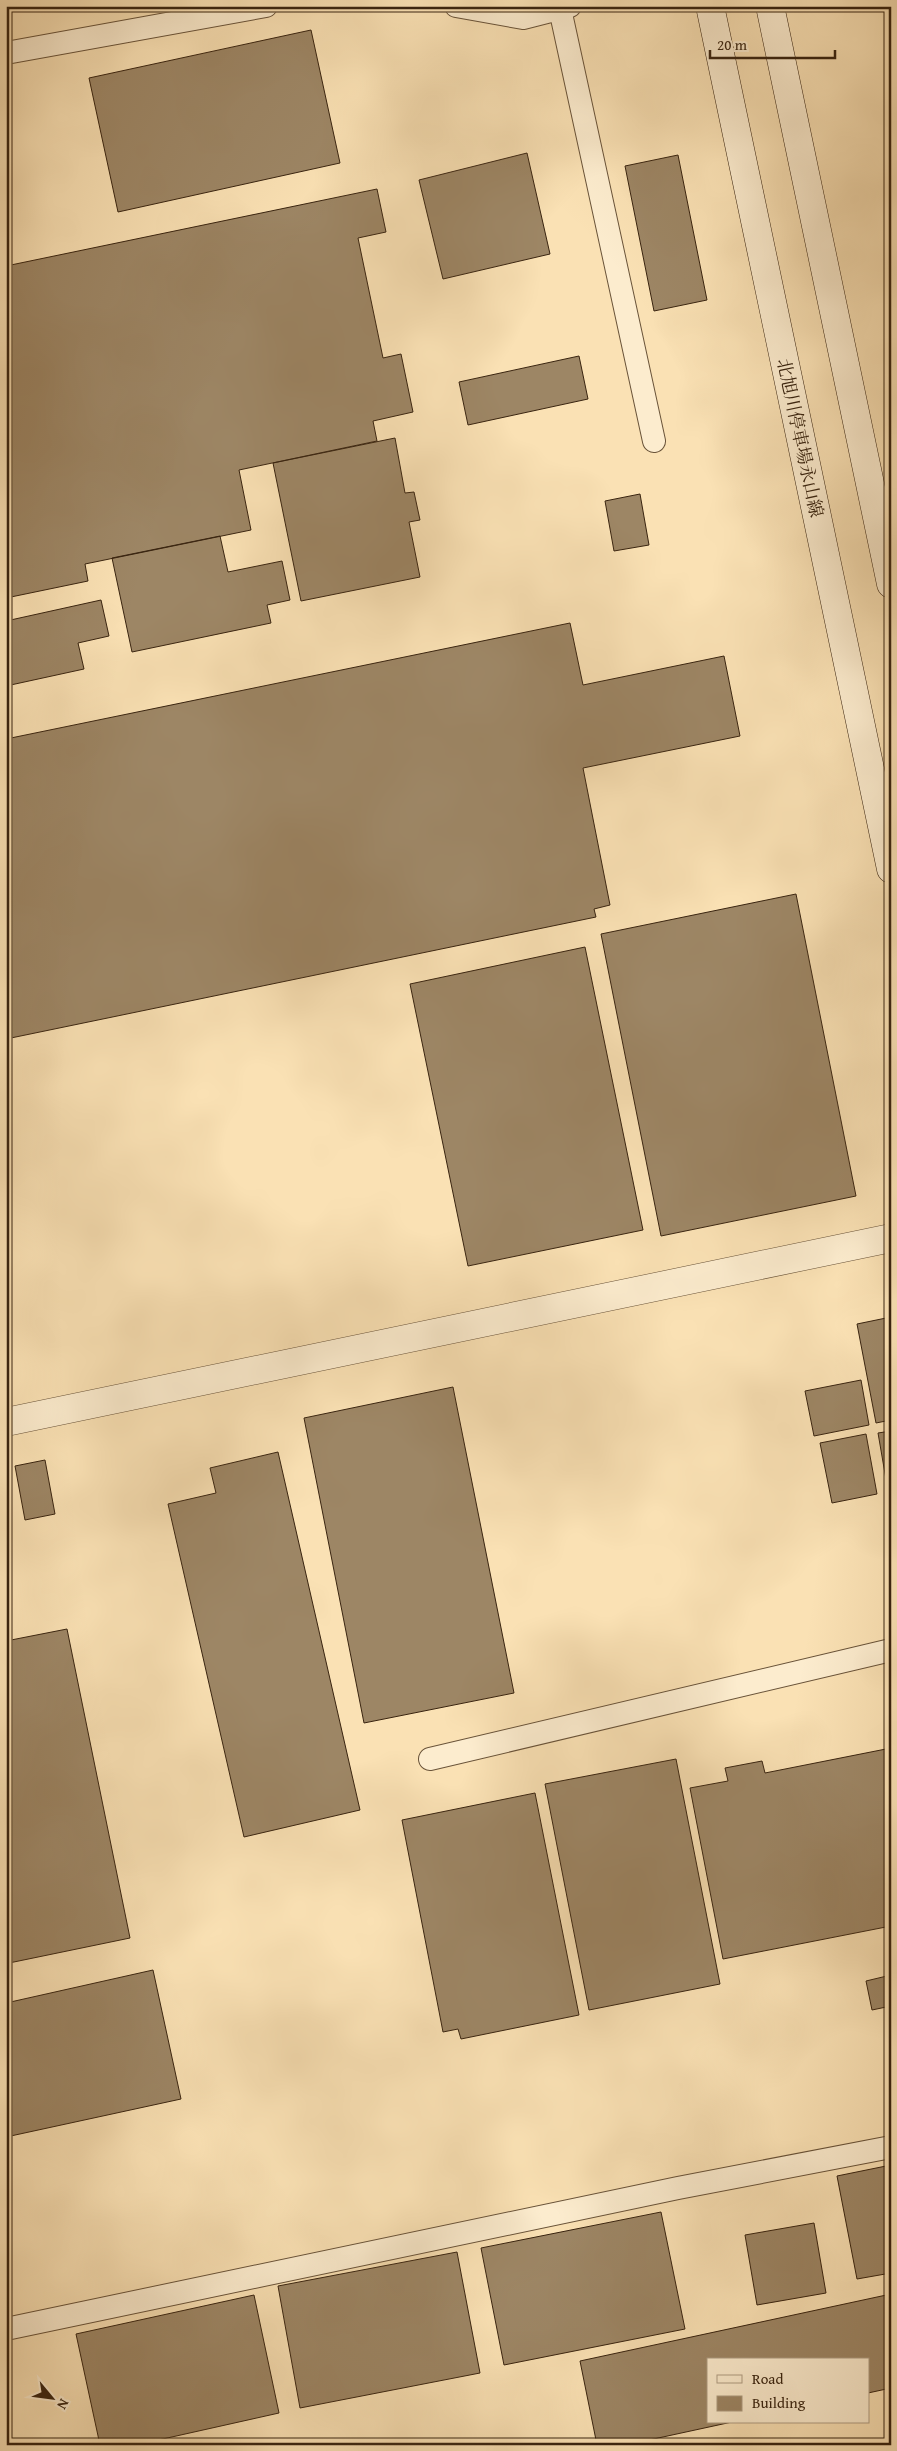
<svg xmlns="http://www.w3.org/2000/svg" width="897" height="2451" font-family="'Gentium Book Plus','Noto Serif JP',serif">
	<rect width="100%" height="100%" fill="#fae1b4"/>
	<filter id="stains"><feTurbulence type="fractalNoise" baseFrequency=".004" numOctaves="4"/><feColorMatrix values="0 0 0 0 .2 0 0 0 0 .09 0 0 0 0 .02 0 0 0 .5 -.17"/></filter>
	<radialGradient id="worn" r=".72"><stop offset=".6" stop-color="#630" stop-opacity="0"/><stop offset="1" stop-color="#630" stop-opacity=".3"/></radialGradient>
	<path fill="#9d8665" stroke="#392410" d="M 311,30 L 340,163 L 118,212 L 89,78 Z
		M 527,153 L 550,254 L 443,279 L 419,180 Z
		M 678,155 L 707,300 L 654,311 L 625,166 Z
		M 377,189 L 386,232 L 358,238 L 383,358 L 401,354 L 413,412 L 373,421 L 377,441 L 239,470 L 251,530 L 85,564 L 88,581 L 6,598 L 6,266 Z
		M 579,356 L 588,399 L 468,425 L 459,382 Z
		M 395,438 L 405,493 L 414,492 L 420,520 L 409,522 L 420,577 L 301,601 L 273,463 Z
		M 640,494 L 649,545 L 614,551 L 605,501 Z
		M 220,536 L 228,572 L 282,561 L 290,600 L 267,605 L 271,623 L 132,652 L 112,558 Z
		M 101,600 L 109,636 L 78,643 L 84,669 L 6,686 L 6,621 Z
		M 570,623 L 583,685 L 724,656 L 740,736 L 583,768 L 610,905 L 594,909 L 596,917 L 6,1039 L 6,739 Z
		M 796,894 L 856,1196 L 661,1236 L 601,934 Z
		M 585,947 L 643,1230 L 468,1266 L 410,984 Z
		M 891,1317 L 891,1420 L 876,1423 L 857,1324 Z
		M 861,1380 L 869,1425 L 814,1436 L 805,1391 Z
		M 453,1387 L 514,1693 L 364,1723 L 304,1418 Z
		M 891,1431 L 891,1496 L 889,1497 L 878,1433 Z
		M 866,1434 L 877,1494 L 832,1503 L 820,1443 Z
		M 278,1452 L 360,1810 L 244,1837 L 168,1504 L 216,1493 L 210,1468 Z
		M 45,1460 L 55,1514 L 25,1520 L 15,1466 Z
		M 67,1629 L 130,1938 L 9,1963 L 6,1949 L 6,1641 Z
		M 891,1748 L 891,1926 L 723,1959 L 690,1788 L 728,1781 L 725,1768 L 762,1761 L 765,1773 Z
		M 676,1759 L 720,1984 L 589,2010 L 545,1784 Z
		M 535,1793 L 579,2015 L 461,2039 L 458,2029 L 443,2032 L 402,1820 Z
		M 153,1970 L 181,2099 L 6,2137 L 6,2003 Z
		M 891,1975 L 891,2006 L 872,2010 L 866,1981 Z
		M 891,2165 L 891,2273 L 857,2279 L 837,2176 Z
		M 661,2212 L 685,2329 L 504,2365 L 481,2248 Z
		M 814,2223 L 826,2293 L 757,2305 L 745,2235 Z
		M 457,2252 L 480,2373 L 300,2408 L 278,2286 Z
		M 891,2294 L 891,2388 L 868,2393 L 868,2360 L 708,2360 L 708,2422 L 732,2422 L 626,2445 L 597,2445 L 580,2361 Z
		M 254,2295 L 279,2413 L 136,2445 L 100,2445 L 76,2334 Z"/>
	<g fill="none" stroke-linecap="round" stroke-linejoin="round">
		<g stroke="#695339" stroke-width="24">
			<path id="lane" d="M 456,6 L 523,18 L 570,6
				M 560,9 L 654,441
				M 6,53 L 266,6
				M 430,1759 L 891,1650
				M 6,2329 L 678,2188 L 891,2147"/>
		</g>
		<g stroke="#695339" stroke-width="29">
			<path id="street" d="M 6,1422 L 891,1238"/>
		</g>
		<g stroke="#392410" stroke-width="29">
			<path id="secondary" d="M 710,6 L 891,869
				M 770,6 L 891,584"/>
		</g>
		<use href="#lane" stroke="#fcecce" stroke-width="22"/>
		<use href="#street" stroke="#fcecce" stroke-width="28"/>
		<use href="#secondary" stroke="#fcecce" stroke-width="28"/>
	</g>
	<g text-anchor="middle" stroke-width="4" stroke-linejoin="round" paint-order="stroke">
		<g font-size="18" fill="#392410" stroke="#fcecce">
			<text transform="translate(800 438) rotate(78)" y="6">北旭川停車場永山線</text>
		</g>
	</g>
	<rect width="897" height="2451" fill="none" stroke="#fae1b4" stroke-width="25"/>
	<rect x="8" y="8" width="882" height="2436" fill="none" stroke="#392410" stroke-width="2.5"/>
	<rect x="12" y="12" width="872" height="2426" fill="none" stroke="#392410"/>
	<rect x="707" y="2358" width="162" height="65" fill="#fcecce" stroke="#ae9c82"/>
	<rect x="717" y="2375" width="25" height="8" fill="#fcecce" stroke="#ae9c82"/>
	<text x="752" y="2384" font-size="15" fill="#392410">Road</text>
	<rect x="717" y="2396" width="25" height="15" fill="#9d8665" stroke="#ae9c82"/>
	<text x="752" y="2408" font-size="15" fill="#392410">Building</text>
	<g transform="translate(52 2398) rotate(119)" stroke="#fcecce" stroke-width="4" paint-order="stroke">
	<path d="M0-4L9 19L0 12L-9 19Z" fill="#392410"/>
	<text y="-8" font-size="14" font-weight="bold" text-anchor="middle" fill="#392410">N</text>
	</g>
	<path d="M710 50v8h125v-8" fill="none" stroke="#392410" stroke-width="2.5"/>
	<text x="717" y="50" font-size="15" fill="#392410" stroke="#fcecce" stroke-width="4" paint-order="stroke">20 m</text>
	<rect width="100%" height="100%" filter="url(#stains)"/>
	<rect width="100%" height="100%" fill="url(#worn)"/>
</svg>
